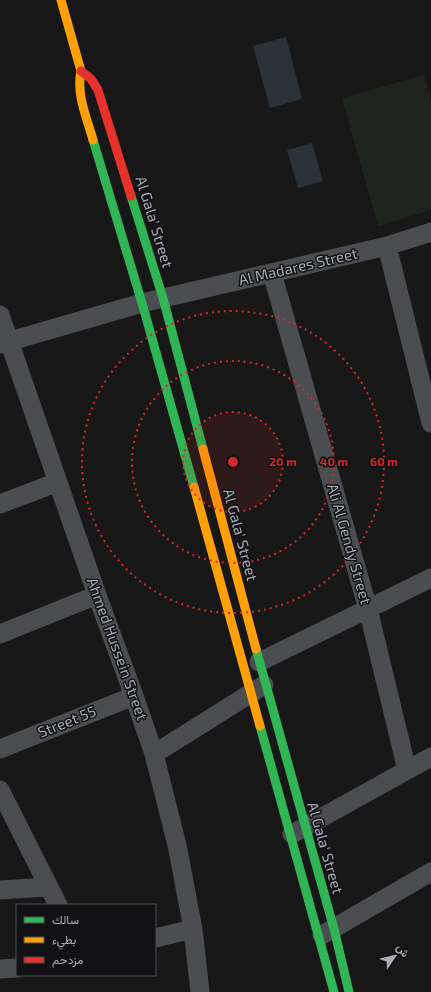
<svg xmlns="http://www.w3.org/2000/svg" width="431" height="992" font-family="'Exo 2',Vazirmatn,sans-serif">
	<rect width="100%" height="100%" fill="#171717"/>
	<path fill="#1d241e" d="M 424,75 L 431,100 L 431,210 L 378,226 L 342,98 Z"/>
	<path fill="#2a3239" d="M 286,37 L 302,99 L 270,108 L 253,46 Z
		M 312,143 L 323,181 L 298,188 L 287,150 Z"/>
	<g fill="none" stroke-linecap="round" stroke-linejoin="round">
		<path stroke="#4b4c50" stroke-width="19" d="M 387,246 L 431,423
			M 272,273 L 368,609 L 407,770
			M 0,315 L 97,595 L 134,696 L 154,754 L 177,845 L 193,929 L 200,992
			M 0,344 L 142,303 L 387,246 L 431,232
			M 0,504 L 58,482
			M 0,634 L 97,595
			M 259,662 L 431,578
			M 0,749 L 134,696
			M 154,754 L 264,685
			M 0,790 L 58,905
			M 292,834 L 431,757
			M 0,890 L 49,887
			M 322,935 L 431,872
			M 155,938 L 193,929
			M 0,969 L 17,968"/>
		<path stroke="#30b455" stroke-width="9" d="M 93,140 L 142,303 L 194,487
			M 131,196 L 163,298 L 203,449
			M 256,649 L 334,929 L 349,992
			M 260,726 L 334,992"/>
		<path stroke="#ff9f0a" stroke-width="9" d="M 61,0 L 81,71 C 76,95 87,118 93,140
			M 203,449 L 256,649
			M 194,487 L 260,726"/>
		<path stroke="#e5322d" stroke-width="9" d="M 81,71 L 91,79 L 98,90 L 131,196"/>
	</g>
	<circle cx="233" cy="462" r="50" fill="#d62828" fill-opacity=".12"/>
	<g fill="none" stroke="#d62828" stroke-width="2" stroke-dasharray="2 4">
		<circle cx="233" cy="462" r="50"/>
		<circle cx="233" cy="462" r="101"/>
		<circle cx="233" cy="462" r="151"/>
	</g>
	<g text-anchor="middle" stroke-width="3" stroke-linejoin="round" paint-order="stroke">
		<g font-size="15" fill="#a8adb8" stroke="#111113">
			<text transform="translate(154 222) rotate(73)" y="5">Al Gala' Street</text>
			<text transform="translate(298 267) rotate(-13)" y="5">Al Madares Street</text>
			<text transform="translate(240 535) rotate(75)" y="5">Al Gala' Street</text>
			<text transform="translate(349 544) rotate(74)" y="5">Ali Al Gendy Street</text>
			<text transform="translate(117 649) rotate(70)" y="5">Ahmed Hussein Street</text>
			<text transform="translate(67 722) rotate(-22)" y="5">Street 55</text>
			<text transform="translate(325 848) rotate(74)" y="5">Al Gala' Street</text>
		</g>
	</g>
	<circle cx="233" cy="462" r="6" fill="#d62828" stroke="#111113" stroke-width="2"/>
	<g font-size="12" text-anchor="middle" font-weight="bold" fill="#d62828" stroke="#111113" stroke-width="3" stroke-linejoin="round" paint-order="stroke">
		<text x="283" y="466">20 m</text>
		<text x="334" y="466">40 m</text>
		<text x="384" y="466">60 m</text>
	</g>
	<rect x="16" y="904" width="140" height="72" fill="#111113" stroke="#4d4f55"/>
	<rect x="24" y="917" width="20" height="6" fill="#30b455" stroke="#4d4f55"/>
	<text x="52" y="924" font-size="12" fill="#a8adb8">سالك</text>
	<rect x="24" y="937" width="20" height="6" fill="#ff9f0a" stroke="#4d4f55"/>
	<text x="52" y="944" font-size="12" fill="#a8adb8">بطيء</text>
	<rect x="24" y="957" width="20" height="6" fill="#e5322d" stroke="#4d4f55"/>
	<text x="52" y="964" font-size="12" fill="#a8adb8">مزدحم</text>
	<g transform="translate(395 956) rotate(55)" stroke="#111113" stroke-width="3" paint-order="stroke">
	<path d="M0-3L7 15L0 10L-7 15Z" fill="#a8adb8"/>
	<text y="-6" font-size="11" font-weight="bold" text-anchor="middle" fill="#a8adb8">ش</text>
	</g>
</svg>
